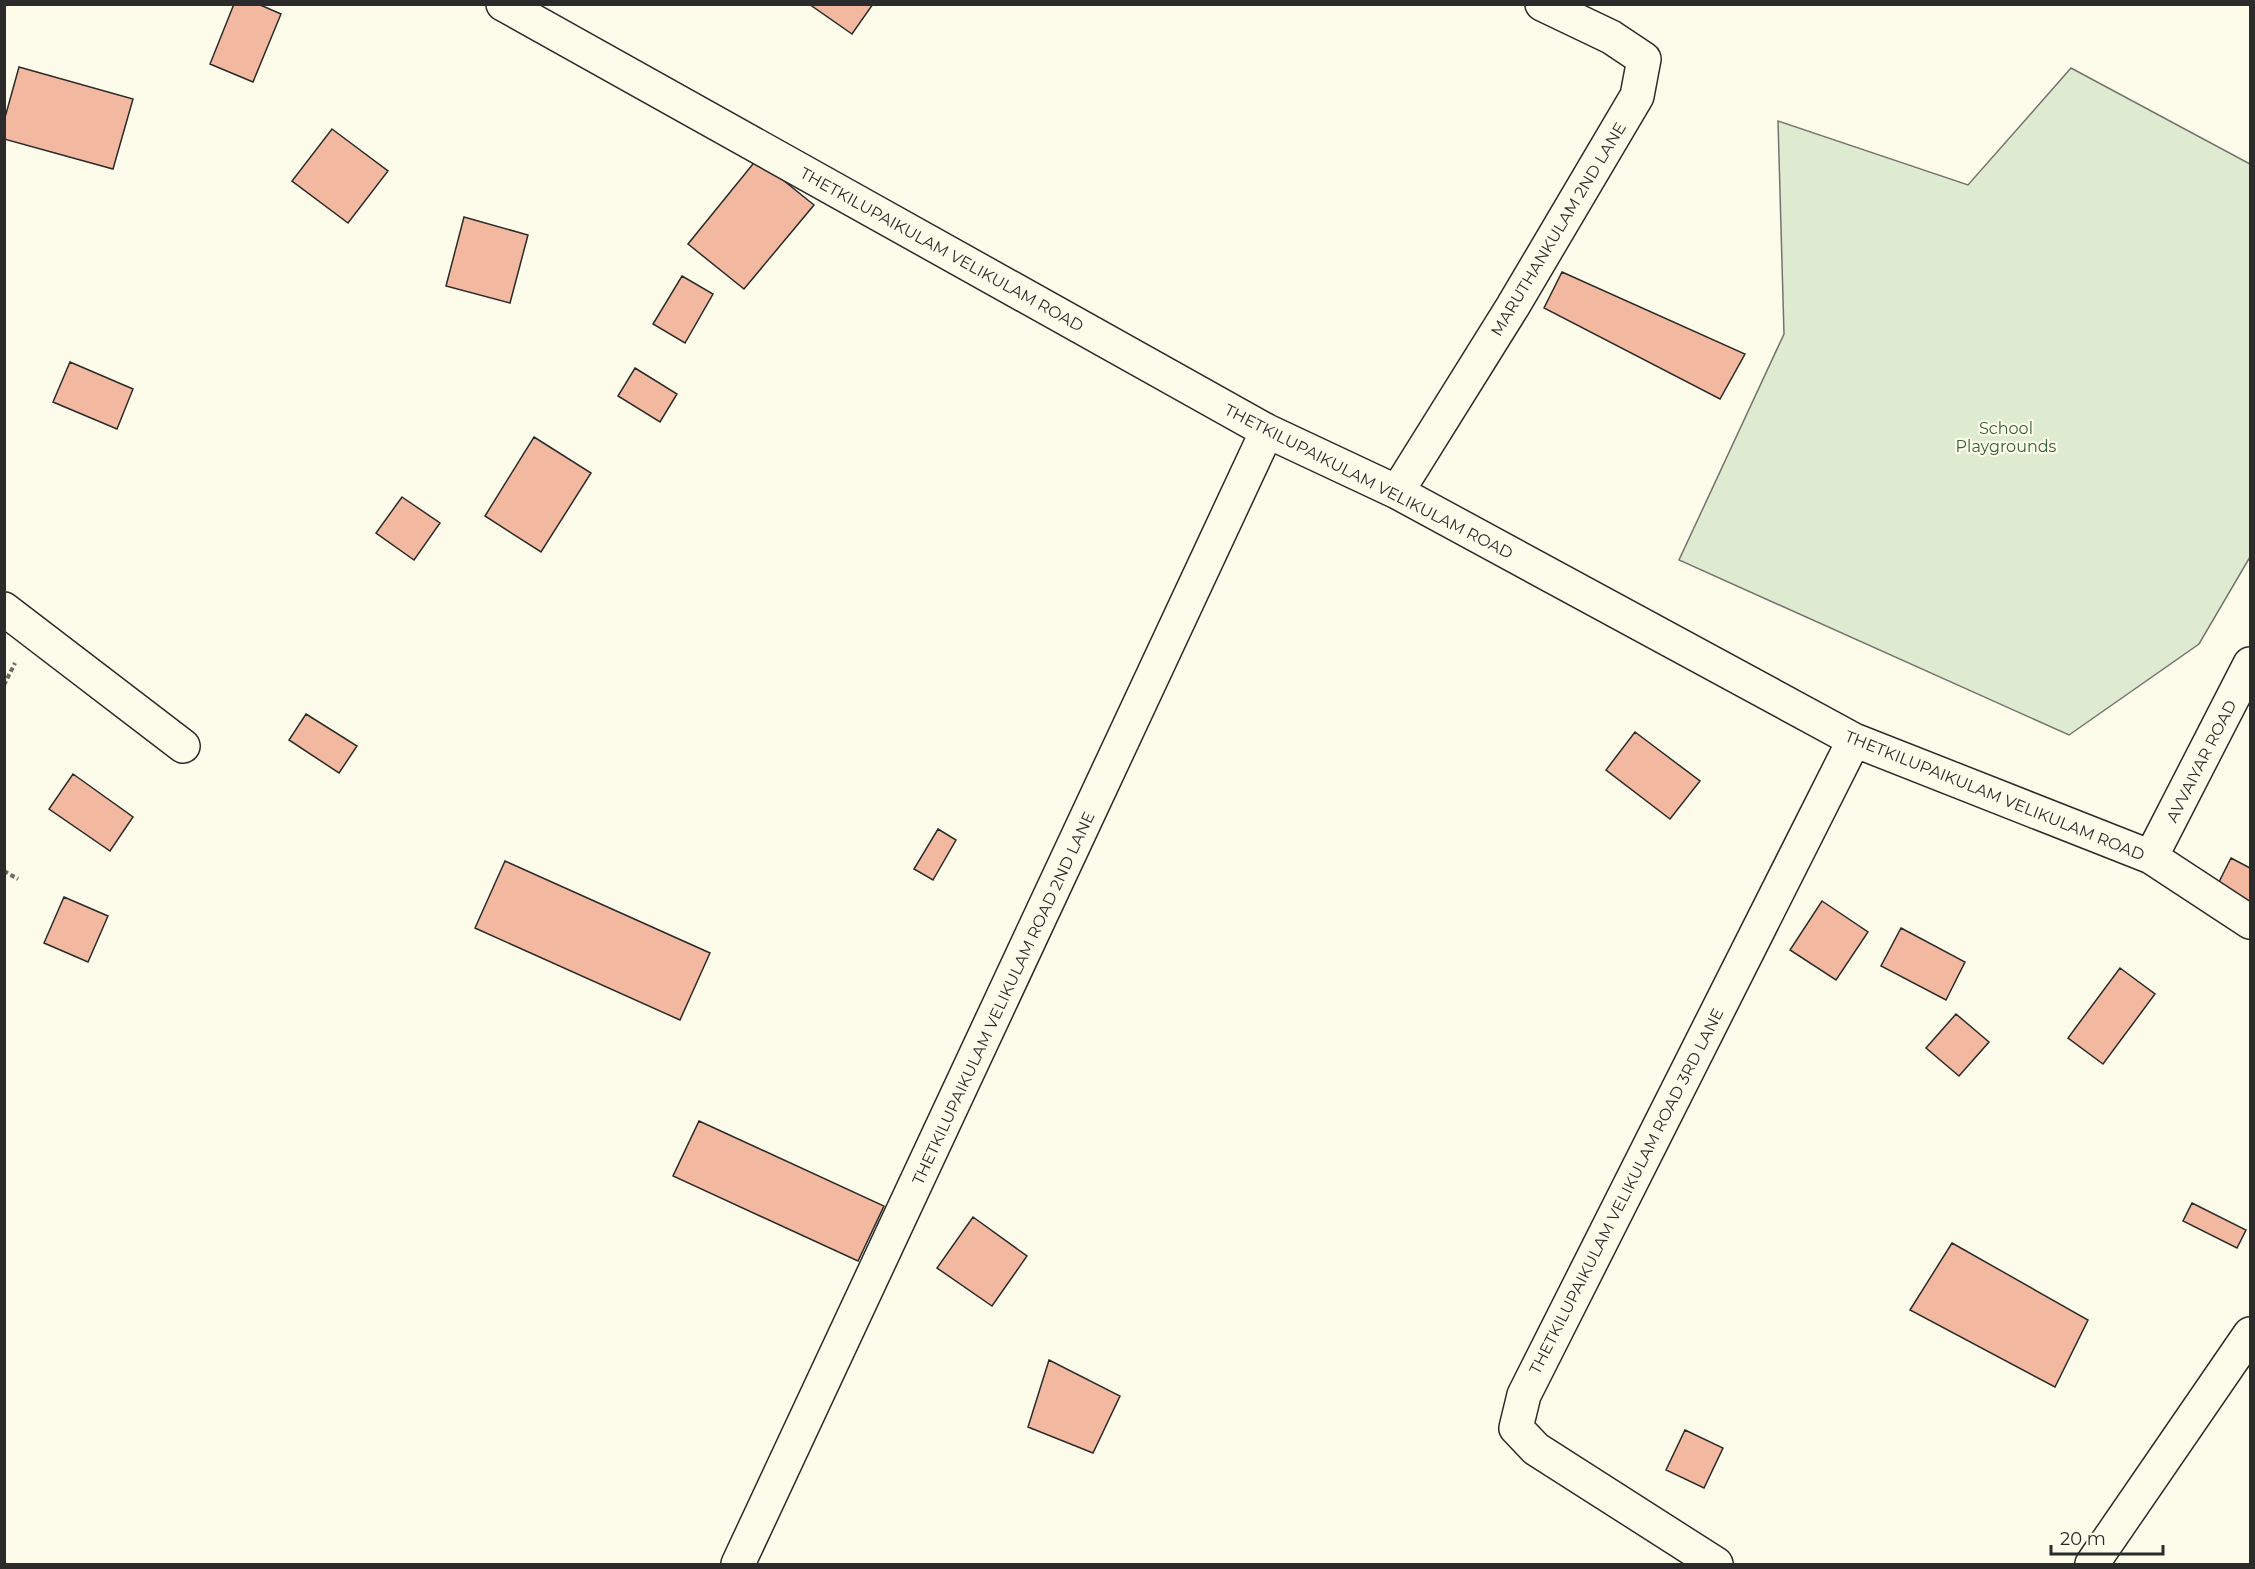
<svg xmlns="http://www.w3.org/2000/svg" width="2255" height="1569" font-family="Montserrat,sans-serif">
	<rect width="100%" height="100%" fill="#fdfbea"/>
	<path fill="#deebd1" stroke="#74746e" stroke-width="1.5" d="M 2071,68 L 2250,164 L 2250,557 L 2199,644 L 2069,735 L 1679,560 L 1784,334 L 1778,121 L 1968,185 Z"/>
	<path fill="#f2b8a0" stroke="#2b2b2b" stroke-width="1.5" d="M 234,4 L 258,4 L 281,14 L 253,82 L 210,64 Z
		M 809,4 L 873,4 L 852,34 Z
		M 19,67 L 133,99 L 113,169 L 4,139 L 4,121 Z
		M 332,129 L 388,171 L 348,223 L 292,181 Z
		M 757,159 L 814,205 L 744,289 L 688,244 Z
		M 464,217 L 528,235 L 510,303 L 446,286 Z
		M 1562,272 L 1745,354 L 1720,399 L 1544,308 Z
		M 682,276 L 713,294 L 685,343 L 653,324 Z
		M 70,362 L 133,389 L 117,429 L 53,402 Z
		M 635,368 L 677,394 L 660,422 L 618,396 Z
		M 534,437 L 591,473 L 541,552 L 485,516 Z
		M 402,497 L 440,523 L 414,560 L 376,533 Z
		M 306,714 L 357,746 L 339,773 L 289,740 Z
		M 1635,732 L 1700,781 L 1670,819 L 1606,770 Z
		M 73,774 L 133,817 L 110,851 L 49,809 Z
		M 938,829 L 956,840 L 933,880 L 914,869 Z
		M 2231,858 L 2250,868 L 2250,903 L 2217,886 Z
		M 505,861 L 710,953 L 680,1020 L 475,928 Z
		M 64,897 L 108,916 L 88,962 L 44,943 Z
		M 1822,901 L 1868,932 L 1836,980 L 1790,950 Z
		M 1901,928 L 1965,962 L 1946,1000 L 1881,966 Z
		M 2120,968 L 2155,994 L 2103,1064 L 2068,1038 Z
		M 1956,1014 L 1989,1042 L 1959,1076 L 1926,1048 Z
		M 699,1121 L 884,1206 L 858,1261 L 673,1176 Z
		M 2192,1203 L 2246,1230 L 2237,1248 L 2183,1221 Z
		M 973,1217 L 1027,1256 L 992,1306 L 937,1268 Z
		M 1952,1243 L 2088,1320 L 2055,1387 L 1910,1310 Z
		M 1049,1360 L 1120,1396 L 1093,1453 L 1028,1427 Z
		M 1685,1430 L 1723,1448 L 1704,1488 L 1666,1470 Z"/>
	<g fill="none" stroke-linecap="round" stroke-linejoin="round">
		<g stroke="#2b2b2b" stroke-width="36">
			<path id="minor" d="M 503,4 L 1267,431 L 1397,492 L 1854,740 L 2151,857 L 2250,922
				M 1397,492 L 1513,306 L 1637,96 L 1644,59 L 1611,37 L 1542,4
				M 4,609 L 183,746
				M 2151,857 L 2250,664
				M 738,1564 L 1267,431
				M 1716,1564 L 1536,1449 L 1516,1428 L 1524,1395 L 1854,740
				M 2092,1564 L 2250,1334"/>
		</g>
		<path stroke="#6a6964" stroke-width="4" stroke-dasharray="4.5 3" stroke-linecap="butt" d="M 4,685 L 15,663
			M 4,871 L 18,879"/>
		<use href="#minor" stroke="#fdfbea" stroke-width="33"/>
	</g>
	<g text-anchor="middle" stroke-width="4.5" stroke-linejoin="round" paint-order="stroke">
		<g font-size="16" fill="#2b2b2b" stroke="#fdfbea">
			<text transform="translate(1558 229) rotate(-59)" y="6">MARUTHANKULAM 2ND LANE</text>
			<text transform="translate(942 249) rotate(29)" y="6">THETKILUPAIKULAM VELIKULAM ROAD</text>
			<text transform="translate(1369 481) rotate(27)" y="6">THETKILUPAIKULAM VELIKULAM ROAD</text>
			<text transform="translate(2201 761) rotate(-63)" y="6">AVVAIYAR ROAD</text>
			<text transform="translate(1995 795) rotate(22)" y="6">THETKILUPAIKULAM VELIKULAM ROAD</text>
			<text transform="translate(1003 998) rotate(-65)" y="6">THETKILUPAIKULAM VELIKULAM ROAD 2ND LANE</text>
			<text transform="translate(1626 1191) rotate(-63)" y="6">THETKILUPAIKULAM VELIKULAM ROAD 3RD LANE</text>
		</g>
		<g font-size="16" fill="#34623c" stroke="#fdfbea">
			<text x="2006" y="434">School<tspan x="2006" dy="18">Playgrounds</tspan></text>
		</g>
	</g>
	<rect width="2255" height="1569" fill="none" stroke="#2b2b2b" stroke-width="12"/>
	<path d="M2051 1545v9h112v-9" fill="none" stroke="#2b2b2b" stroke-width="3"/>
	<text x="2060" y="1545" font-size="18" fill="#2b2b2b" stroke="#fdfbea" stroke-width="4.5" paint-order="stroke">20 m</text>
</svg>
